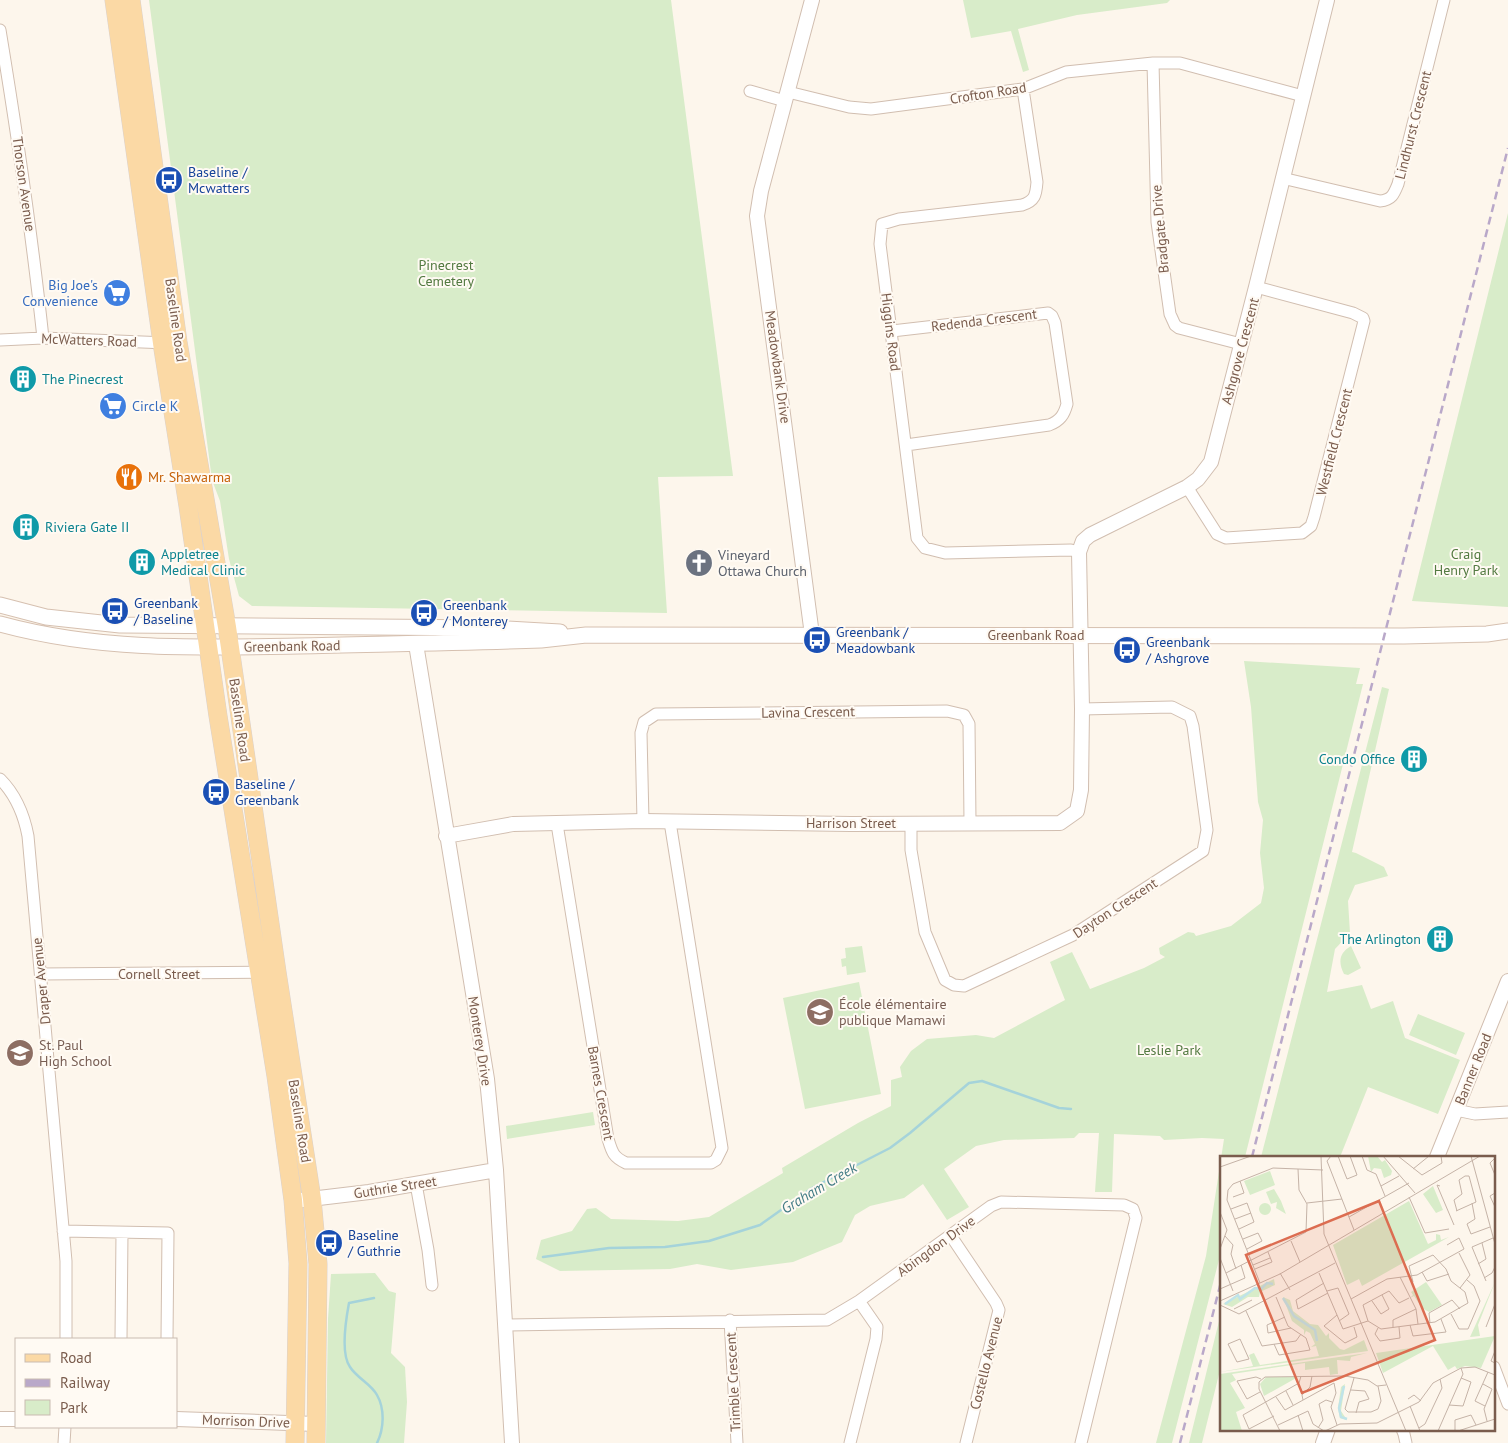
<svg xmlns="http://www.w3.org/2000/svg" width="1508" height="1443" viewBox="0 0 1508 1443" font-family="'PT Sans',sans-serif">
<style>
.green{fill:#d8ecc9}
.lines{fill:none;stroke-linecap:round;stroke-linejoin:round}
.stream{stroke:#a5d3da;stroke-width:2.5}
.minor-casing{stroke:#d1beb0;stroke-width:13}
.tertiary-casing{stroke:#d1beb0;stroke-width:16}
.secondary-casing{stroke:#d6c0b0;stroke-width:17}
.primary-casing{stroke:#dad1cd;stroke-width:19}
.minor{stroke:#fff;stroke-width:11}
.tertiary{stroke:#fff;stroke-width:14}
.secondary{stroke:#fff;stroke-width:15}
.primary{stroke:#fbd9a5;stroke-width:18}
.rail{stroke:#b9a8c9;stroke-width:2.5;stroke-dasharray:8 5;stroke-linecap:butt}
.labels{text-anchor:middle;stroke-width:4;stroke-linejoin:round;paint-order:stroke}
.street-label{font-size:14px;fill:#7a5c4d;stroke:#fffaf3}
.transit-label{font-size:14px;fill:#164399;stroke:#fffaf3;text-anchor:start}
.park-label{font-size:14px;fill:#537a41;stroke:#fffaf3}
.shop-label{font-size:14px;fill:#366cbe;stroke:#fffaf3;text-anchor:end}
.culture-label{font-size:14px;fill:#0d838f;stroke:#fffaf3;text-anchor:start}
.food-label{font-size:14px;fill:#c56008;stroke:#fffaf3;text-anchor:start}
.worship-label{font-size:14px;fill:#5b616d;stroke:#fffaf3;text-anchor:start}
.education-label{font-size:14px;fill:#785e54;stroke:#fffaf3;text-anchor:start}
.water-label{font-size:15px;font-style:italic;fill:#437c86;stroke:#fffaf3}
.inset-river{fill:none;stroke:#bfe3e8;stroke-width:2.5}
.inset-road{fill:none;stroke:#c5b3a7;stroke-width:1}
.view{fill:#dc6d51;fill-opacity:0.15;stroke:#dc6d51;stroke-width:2.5}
.inset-edge{fill:none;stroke:#7a5c4d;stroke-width:2.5}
</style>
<rect width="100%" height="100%" fill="#fdf6ec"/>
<path class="green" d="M149 0H671L733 476 658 477 667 613 252 606 239 596 229 559 220 501 212 480Z
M963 0H1170L1167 3 1077 15 1018 29 1029 70 1023 72 1011 31 971 38Z
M1508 213V607L1412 601Z
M1244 661 1360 668 1356 684H1363L1245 1157H1222V1248L1172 1443H1156L1206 1256 1224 1139 1202 1138 1164 1140 1160 1136 1114 1134 1112 1192H1095L1099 1133H1079L1074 1138 1004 1140 976 1146 944 1169 969 1207 947 1220 923 1184 904 1198 870 1206 855 1215 842 1242 793 1262 731 1270 697 1264 670 1269 560 1271 536 1259 541 1240 572 1231 587 1209 596 1208 611 1219 678 1221 709 1217 783 1173 782 1168 858 1123 891 1106V1080L902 1077 900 1067 911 1051 927 1039 976 1035 994 1038 1065 1000 1050 962 1072 952 1090 989 1144 968 1165 957 1160 954 1159 948 1188 932 1194 933 1196 936 1231 926 1261 903 1264 888 1260 853 1263 820 1258 802 1251 707Z
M1382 687 1389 689 1352 852 1356 853 1384 867 1388 876 1355 885 1348 901 1350 933 1335 949 1327 992 1362 985 1371 1009 1393 1001 1405 1038 1460 1060 1438 1114 1368 1087 1340 1157H1261Z
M862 946 866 972 847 975 846 966 842 967 841 959 846 958 845 948Z
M1351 946 1361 968 1348 975 1344 974C1338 962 1339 953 1351 946Z
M859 982 881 1094 805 1109 783 998Z
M1418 1014 1465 1033 1456 1055 1409 1035Z
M593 1112 595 1125 507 1139 506 1126Z
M375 1273 389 1291 396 1293 391 1353 405 1367 407 1402 404 1443H326L328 1319 331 1274Z
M1222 1309V1362L1202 1443H1189Z"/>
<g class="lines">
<path class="stream" d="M543 1257 609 1248 665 1247 709 1241 760 1225 812 1188 890 1148 910 1133 969 1083 982 1081 1059 1108 1071 1109
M374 1298 349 1303C346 1319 340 1353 350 1367 357 1378 371 1384 377 1395 385 1409 384 1429 377 1443"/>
<g class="minor-casing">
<path id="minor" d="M0 30C17 133 32 235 43 338
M1153 63 1157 222 1170 314 1175 325 1179 328 1241 344
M1023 89 1037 182C1036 195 1035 201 1022 205L899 219 882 224 880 244 917 538 925 548 945 553 1071 550 1079 552
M750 91 785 101
M788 92 849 107 871 109 1023 89 1066 72 1153 63H1180L1303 96
M1282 178 1380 201C1392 200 1394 194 1398 184L1444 0
M892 331 1048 313 1052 316 1055 323 1067 404C1064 415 1060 421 1049 425L906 445
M0 340 43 338 167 343
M1187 487 1217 534 1226 538 1302 533 1311 526 1314 517 1364 321 1363 318 1353 313 1256 287
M0 779C16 795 24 815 28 836L66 1261V1339
M643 821 641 733 644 722 656 714 947 711 964 715 969 724 970 822
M911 823V850L925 932 945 980 954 985 964 986 1073 935 1203 851 1207 830 1193 726 1190 716 1172 707 1082 709
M557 824 608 1139C612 1152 613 1157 626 1163H711L716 1160 722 1148 670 822
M41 974 277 972
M1456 1110 1475 1114 1508 1112
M416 1184 428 1250 432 1285
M63 1231 168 1233 167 1339
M951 1236 996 1303 999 1310 966 1443
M730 1320 737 1443
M505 1325 827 1320 859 1301 991 1206 1001 1202 1124 1205 1133 1209 1136 1218 1081 1443
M121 1339 122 1233
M1494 1367 1508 1404
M1402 1429 1404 1434 1406 1443
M64 1443 65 1427
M850 1443 876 1339 877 1327 859 1301"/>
</g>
<g class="tertiary-casing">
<path id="tertiary" d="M812 635 757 216 761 191 812 0
M416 644 487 1079 496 1170 512 1443
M446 836 513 824 643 821 851 824 1060 823 1077 811 1081 790 1082 709 1079 552 1083 541 1090 535 1187 487 1198 479 1211 462 1256 287 1327 0
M1437 1157 1508 981
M302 1200 369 1192 496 1170
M0 1419H16
M176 1419 316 1424
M1323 1443 1328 1429"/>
</g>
<g class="secondary-casing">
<path id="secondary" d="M0 605 46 617 120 625 493 628 560 632
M0 624C99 651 196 648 298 646 379 644 460 643 541 640L586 635 1404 636 1487 634 1508 631"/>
</g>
<g class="primary-casing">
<path id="primary" d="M114 0 162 343 188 506 218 716 276 1076 293 1200 298 1263 295 1443
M131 0 178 342 227 627 277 972 312 1199 318 1264 316 1443"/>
</g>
<use href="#minor" class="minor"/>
<use href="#tertiary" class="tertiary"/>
<use href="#secondary" class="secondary"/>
<use href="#primary" class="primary"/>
<path class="rail" d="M1252 1157 1508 148
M1180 1443 1222 1278"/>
</g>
<defs>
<g id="bus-disc" transform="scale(1.4375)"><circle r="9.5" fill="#1a4fb4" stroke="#fffaf3"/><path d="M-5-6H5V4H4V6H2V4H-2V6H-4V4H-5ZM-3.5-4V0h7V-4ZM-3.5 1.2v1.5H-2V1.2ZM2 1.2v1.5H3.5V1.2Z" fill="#fff"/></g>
<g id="supermarket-disc" transform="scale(1.4375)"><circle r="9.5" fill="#3f7fe0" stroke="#fffaf3"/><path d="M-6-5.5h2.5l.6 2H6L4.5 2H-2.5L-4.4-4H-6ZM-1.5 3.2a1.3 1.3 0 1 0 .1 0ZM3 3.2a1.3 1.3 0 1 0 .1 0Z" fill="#fff"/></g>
<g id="building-disc" transform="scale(1.4375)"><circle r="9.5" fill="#0f9aa8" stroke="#fffaf3"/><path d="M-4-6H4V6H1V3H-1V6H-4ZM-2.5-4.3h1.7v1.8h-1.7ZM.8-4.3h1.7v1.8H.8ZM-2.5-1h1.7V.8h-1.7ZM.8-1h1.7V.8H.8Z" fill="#fff"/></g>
<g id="restaurant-disc" transform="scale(1.4375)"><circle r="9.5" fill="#e8710a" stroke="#fffaf3"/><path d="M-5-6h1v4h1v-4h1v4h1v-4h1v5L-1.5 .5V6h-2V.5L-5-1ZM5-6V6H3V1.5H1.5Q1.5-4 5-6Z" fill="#fff"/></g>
<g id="church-disc" transform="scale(1.4375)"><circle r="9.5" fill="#6b7280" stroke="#fffaf3"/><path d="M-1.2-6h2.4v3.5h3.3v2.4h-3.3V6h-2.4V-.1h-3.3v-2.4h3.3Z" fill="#fff"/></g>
<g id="school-disc" transform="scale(1.4375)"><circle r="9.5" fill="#8d6e63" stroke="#fffaf3"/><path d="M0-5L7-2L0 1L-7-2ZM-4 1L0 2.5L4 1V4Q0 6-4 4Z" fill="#fff"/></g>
</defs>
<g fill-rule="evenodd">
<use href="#bus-disc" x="169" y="180"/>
<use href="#supermarket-disc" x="117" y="293"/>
<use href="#building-disc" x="23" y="379"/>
<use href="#supermarket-disc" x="113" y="406"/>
<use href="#restaurant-disc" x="129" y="477"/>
<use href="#building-disc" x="26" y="527"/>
<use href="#building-disc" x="142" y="562"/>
<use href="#church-disc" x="699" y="563"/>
<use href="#bus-disc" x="115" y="611"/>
<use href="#bus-disc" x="424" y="613"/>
<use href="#bus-disc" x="817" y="640"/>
<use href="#bus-disc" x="1127" y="650"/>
<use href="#building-disc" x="1414" y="759"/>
<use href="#bus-disc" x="216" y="792"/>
<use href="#building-disc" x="1440" y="939"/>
<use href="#school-disc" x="820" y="1012"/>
<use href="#school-disc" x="20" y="1053"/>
<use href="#bus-disc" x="329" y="1243"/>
</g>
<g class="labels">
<g class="street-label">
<text transform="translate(988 93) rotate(-9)" y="5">Crofton Road</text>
<text transform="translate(1413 125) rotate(-76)" y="5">Lindhurst Crescent</text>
<text transform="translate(24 184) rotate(82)" y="5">Thorson Avenue</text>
<text transform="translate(1160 229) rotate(-95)" y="5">Bradgate Drive</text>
<text transform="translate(176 320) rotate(82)" y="5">Baseline Road</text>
<text transform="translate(984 320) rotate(-7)" y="5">Redenda Crescent</text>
<text transform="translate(891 332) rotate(83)" y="5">Higgins Road</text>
<text transform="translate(89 340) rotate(2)" y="5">McWatters Road</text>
<text transform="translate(1240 351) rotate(-75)" y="5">Ashgrove Crescent</text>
<text transform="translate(778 367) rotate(82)" y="5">Meadowbank Drive</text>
<text transform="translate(1334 442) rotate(-76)" y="5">Westfield Crescent</text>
<text x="1036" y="640">Greenbank Road</text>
<text transform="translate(292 646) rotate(-1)" y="5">Greenbank Road</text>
<text transform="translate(808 712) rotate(-1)" y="5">Lavina Crescent</text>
<text transform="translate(240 720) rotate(82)" y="5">Baseline Road</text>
<text x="851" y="828">Harrison Street</text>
<text transform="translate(1115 908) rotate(-33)" y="5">Dayton Crescent</text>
<text x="159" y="979">Cornell Street</text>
<text transform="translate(41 981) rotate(-96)" y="5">Draper Avenue</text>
<text transform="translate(480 1041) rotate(81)" y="5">Monterey Drive</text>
<text transform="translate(1473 1069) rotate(-68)" y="5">Banner Road</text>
<text transform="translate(601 1093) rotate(80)" y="5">Barnes Crescent</text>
<text transform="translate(300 1121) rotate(81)" y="5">Baseline Road</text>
<text transform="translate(395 1187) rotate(-9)" y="5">Guthrie Street</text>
<text transform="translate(936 1246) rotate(-36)" y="5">Abingdon Drive</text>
<text transform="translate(986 1363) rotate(-76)" y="5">Costello Avenue</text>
<text transform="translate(733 1382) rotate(-93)" y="5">Trimble Crescent</text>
<text transform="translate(246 1421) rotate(2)" y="5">Morrison Drive</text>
</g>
<g class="transit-label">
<text x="188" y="177">Baseline /<tspan x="188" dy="16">Mcwatters</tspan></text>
<text x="134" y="608">Greenbank<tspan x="134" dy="16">/ Baseline</tspan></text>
<text x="443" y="610">Greenbank<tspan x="443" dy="16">/ Monterey</tspan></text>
<text x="836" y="637">Greenbank /<tspan x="836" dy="16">Meadowbank</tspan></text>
<text x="1146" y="647">Greenbank<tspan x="1146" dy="16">/ Ashgrove</tspan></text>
<text x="235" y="789">Baseline /<tspan x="235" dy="16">Greenbank</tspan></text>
<text x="348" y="1240">Baseline<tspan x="348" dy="16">/ Guthrie</tspan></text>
</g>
<g class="park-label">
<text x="446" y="270">Pinecrest<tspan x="446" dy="16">Cemetery</tspan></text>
<text x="1466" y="559">Craig<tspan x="1466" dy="16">Henry Park</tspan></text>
<text x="1169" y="1055">Leslie Park</text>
</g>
<g class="shop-label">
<text x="98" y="290">Big Joe's<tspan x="98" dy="16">Convenience</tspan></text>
<text x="132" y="411" text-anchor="start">Circle K</text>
</g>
<g class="culture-label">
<text x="42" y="384">The Pinecrest</text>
<text x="45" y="532">Riviera Gate II</text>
<text x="161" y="559">Appletree<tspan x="161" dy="16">Medical Clinic</tspan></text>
<text x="1395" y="764" text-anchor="end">Condo Office</text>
<text x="1421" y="944" text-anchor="end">The Arlington</text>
</g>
<g class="food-label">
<text x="148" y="482">Mr. Shawarma</text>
</g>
<g class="worship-label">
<text x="718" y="560">Vineyard<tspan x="718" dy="16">Ottawa Church</tspan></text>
</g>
<g class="education-label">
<text x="839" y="1009">École élémentaire<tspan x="839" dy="16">publique Mamawi</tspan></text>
<text x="39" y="1050">St. Paul<tspan x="39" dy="16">High School</tspan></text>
</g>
<g class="water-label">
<text transform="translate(819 1188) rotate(-31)" y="5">Graham Creek</text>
</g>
</g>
<g transform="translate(1220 1156)">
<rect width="275" height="275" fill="#fdf6ec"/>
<path d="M148 0H157L162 6 165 4 172 15 171 19 164 22 161 13 154 12 151 16ZM50 15 55 29 30 39 24 25ZM213 30 223 54 216 57 203 38ZM54 33 61 45 66 58 56 52 57 46 51 48 46 36ZM189 45 208 88 216 84V78L220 79 221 84 229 81 142 130 139 123 127 129 113 89ZM39 53a6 6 0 1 1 12 0a6 6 0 1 1-12 0ZM54 123 55 129 40 136 39 141H28L12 151 3 148ZM206 126 222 149 209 156 202 152 194 140 190 142 193 139 191 136ZM275 126 258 169 260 180 250 181ZM63 141 70 144 73 155 90 168 98 169 106 180 109 177V182L120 193 124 194 144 184 148 195 0 216 33 210 29 199 34 197 40 209 99 200 96 190 91 191 95 188 90 177 86 175 84 179V174L72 165ZM275 180 261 212 245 210 237 213 235 210 228 214 213 190 163 217 156 197ZM147 197 131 201 130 205 117 204 118 218H116L110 219 109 211 85 214V207L12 218 16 224 10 227 25 252 16 256 22 275H0V218ZM46 221H78L44 240 40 228ZM125 228 121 255 127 264 120 262 118 252 121 231Z" fill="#d8ecc9"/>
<path class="inset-river" d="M63 142 74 160 95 174 97 185M5 148 18 139 20 143 35 132 41 133 47 127 53 128M124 230 119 252 121 261 127 263"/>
<path class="inset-road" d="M101 0 104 78 186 275M111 0 107 5 134 74M118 0 127 23 137 19 130 0M142 0 147 14 156 18 165 40M163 0 195 37M178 0 202 19 222 7 221 0M251 0 275 88M275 2 270 7 275 19M0 11 31 0M193 13 209 0M161 30 179 20M220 30 217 29 234 69M275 37 270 40 275 51M13 41 24 37 20 25M189 41 205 77 229 73M87 47 122 43M11 53 27 47 34 66 19 73M236 55 256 46M237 55 234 44 242 38 239 24 245 20H249L256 46M0 56 7 74 0 93M129 61 189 27M15 63 31 57M247 68 251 78 270 71M247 68 255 63 252 47M5 80 13 89 11 98 16 113M23 83 38 77 42 85 27 93M71 85 80 106M239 97 250 119 240 132M0 102 13 135M258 108 266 103 262 87M33 109 50 102M35 113 52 106 48 96M202 116 207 125 229 118M6 117 86 76 87 48 79 34 78 13M60 117 70 134M99 117 123 173 148 165M180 121 196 153 198 168M264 122 272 117 275 111M266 125 252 91 273 82M40 127 7 44 8 34 13 28 53 12 103 14M104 127 76 144 78 153 108 137M0 133 25 122 21 109M107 135 118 132 129 158 119 165M131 143 167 123 197 119 244 93 239 82 227 89M0 145 60 118 260 0M152 145 161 158 169 153 162 139M0 149 19 158 115 107M14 153 32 144M26 155 42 190 76 185 81 178M231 158 239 173H248L260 145 254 130 247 124M117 159 104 170 125 187 137 181 134 171M65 161 47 169 48 177 71 172M148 165 161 173 215 166 248 147 245 136 231 125 226 113 213 99 189 110 193 126M148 165 143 149 169 135 179 147 189 142M210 167 209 157 232 144 240 153M190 169 193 180 226 176 221 163M266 171 275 148M158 172 155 178 160 185 180 182 179 171M173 172V164L196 153M20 183 29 203 17 206 8 188ZM54 188 59 199 90 194 86 182 68 170 56 141M275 195 271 205 275 207M134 222 125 253 128 256H151L158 253 161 245 158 230M114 227 116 237 111 251 117 269M263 228 272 233 264 253 267 265M131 234 145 235 149 243 139 246 136 257M66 235 73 249M40 236 27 243 17 225 36 221 41 223M56 241 65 254 114 227M188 243 194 239 201 245M83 244 82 239 90 231 92 220M229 249 243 250 251 226 241 222M190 250 200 275M265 250 255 245 268 216M78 259 83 275M54 260 29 273 23 259 79 227 81 220M58 269 88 255 93 268 104 275M98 272 103 264 99 248 106 244 112 246M199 272 205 268 222 232 220 223M60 275 39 233V226L45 221 125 220 148 224 157 230 166 229M105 275 120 268 157 267 199 246 213 227 241 212 255 211 275 219M218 275 243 218 241 212M235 275V264L251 259 256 269M238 275 275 263"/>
<path class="view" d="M159 45 215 184 82 237 26 99Z"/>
<rect width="275" height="275" class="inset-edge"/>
</g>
<rect x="15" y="1338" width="162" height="90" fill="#fffaf3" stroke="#cabbb1"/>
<rect x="25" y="1354" width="25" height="8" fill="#fbd9a5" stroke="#cabbb1"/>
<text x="60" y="1363" font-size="15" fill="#7a5c4d">Road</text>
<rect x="25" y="1379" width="25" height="8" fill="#b9a8c9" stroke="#cabbb1"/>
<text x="60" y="1388" font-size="15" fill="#7a5c4d">Railway</text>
<rect x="25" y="1400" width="25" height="15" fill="#d8ecc9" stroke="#cabbb1"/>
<text x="60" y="1413" font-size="15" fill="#7a5c4d">Park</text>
</svg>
